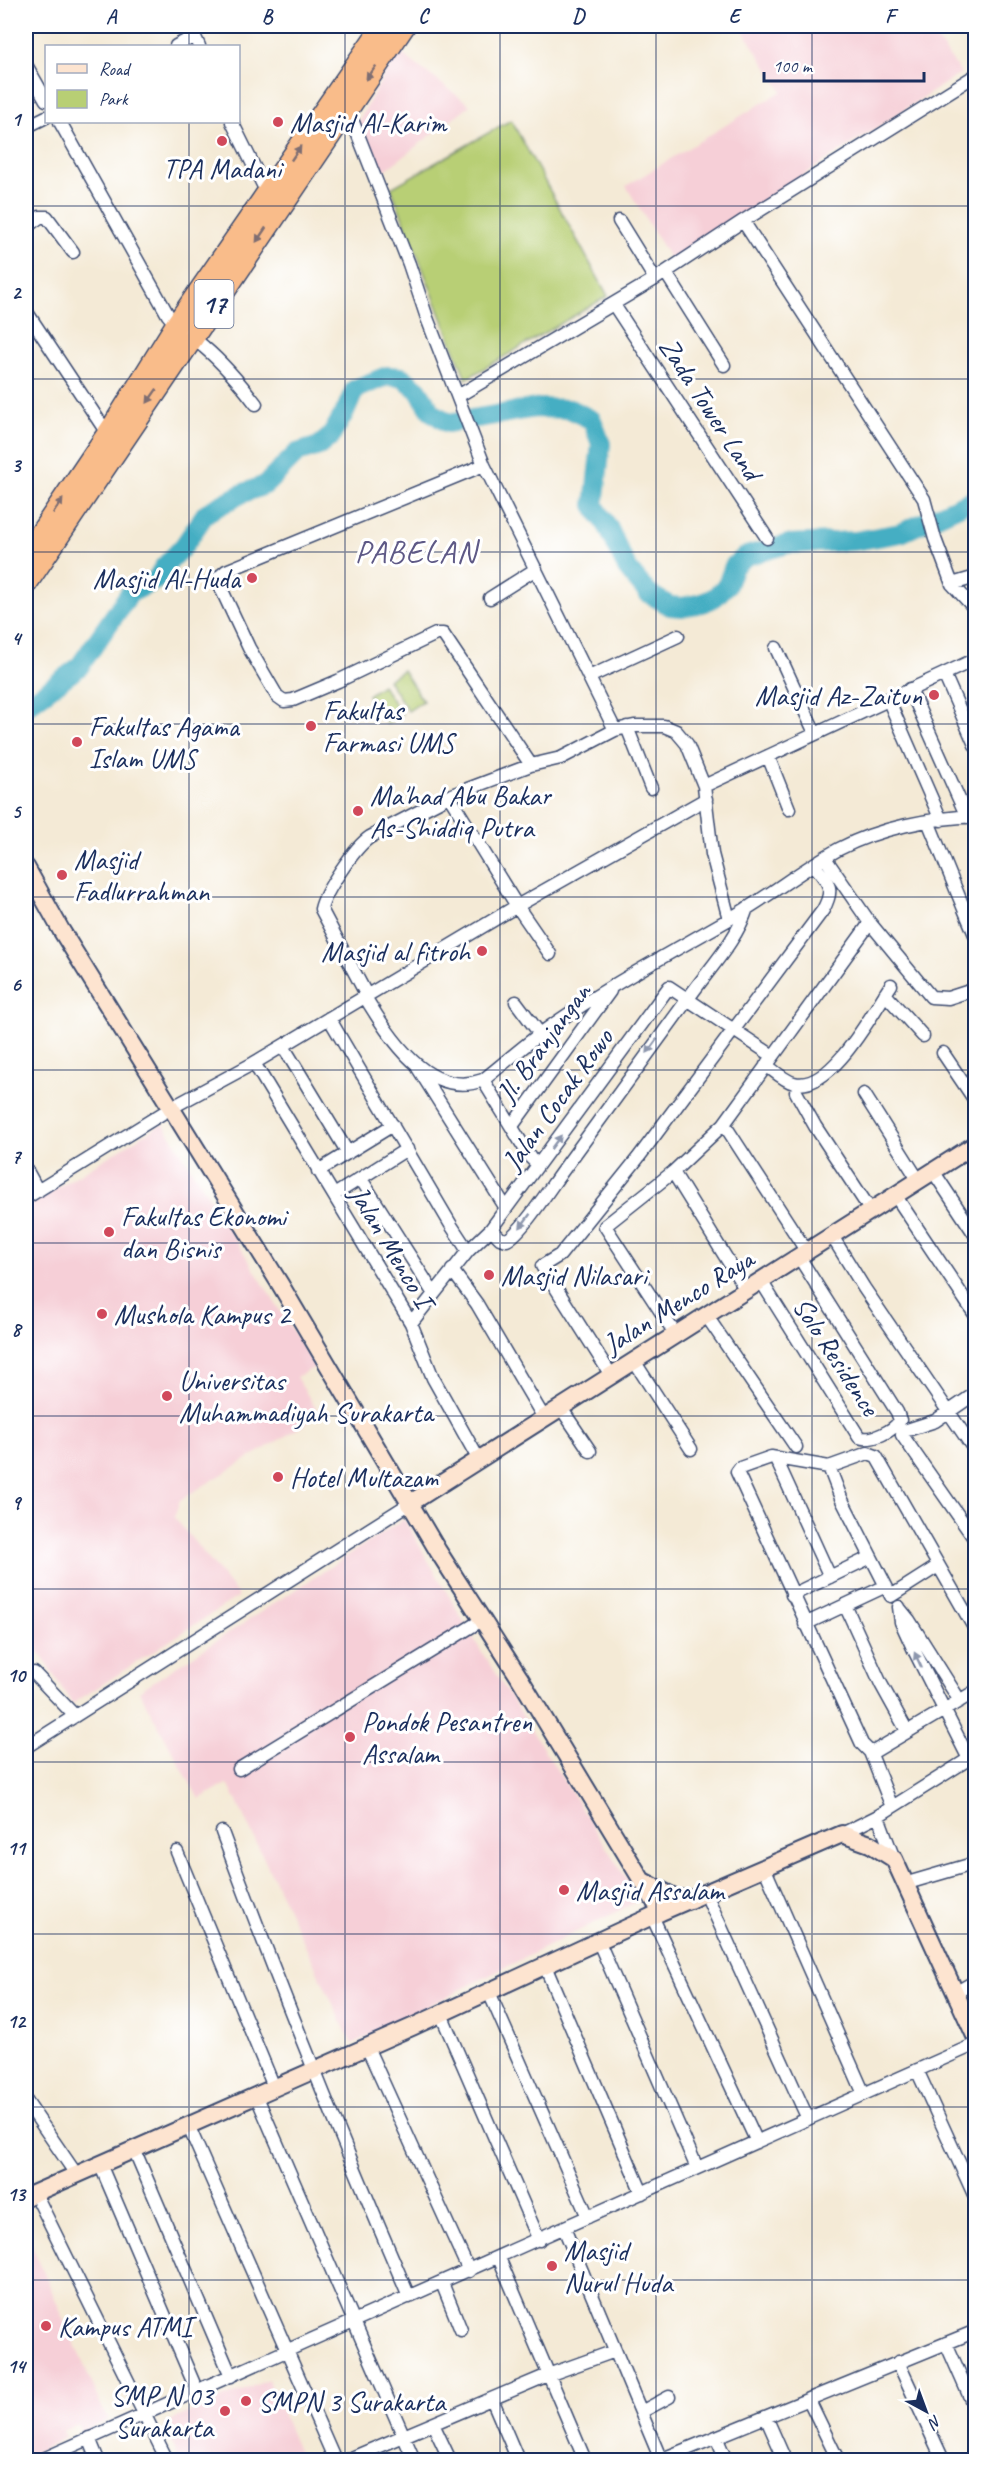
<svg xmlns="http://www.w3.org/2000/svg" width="1001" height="2486" viewBox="0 0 1001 2486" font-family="Caveat,sans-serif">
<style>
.built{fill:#f6cfd7}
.green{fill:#b8cf74;stroke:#6a7f69;stroke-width:1.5}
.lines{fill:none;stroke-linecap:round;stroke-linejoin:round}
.river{stroke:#44aec3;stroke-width:20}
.street-casing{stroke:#3c4b70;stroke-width:15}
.secondary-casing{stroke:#3c4b70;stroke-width:20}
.highway-casing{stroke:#3c4b70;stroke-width:24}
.street{stroke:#fff;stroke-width:12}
.secondary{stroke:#fde4d0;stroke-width:16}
.highway{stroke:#f9bc8a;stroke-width:21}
.oneway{fill:#7f6e72}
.oneway2{fill:#8d97ae}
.grid{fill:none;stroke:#1b2f5e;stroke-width:1.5;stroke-opacity:0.55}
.poi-dot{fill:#d1495b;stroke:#fff;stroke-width:2}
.labels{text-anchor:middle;stroke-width:6;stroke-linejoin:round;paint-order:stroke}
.shield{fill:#fff;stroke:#5f6d8e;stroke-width:1.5}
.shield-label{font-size:27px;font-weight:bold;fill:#1b2f5e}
.poi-label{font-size:28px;fill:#1b2f5e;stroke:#fff;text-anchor:start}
.street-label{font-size:28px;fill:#1b2f5e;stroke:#fff}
.quarter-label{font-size:32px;letter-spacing:1.5px;fill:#5e5986;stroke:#fff}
.neatline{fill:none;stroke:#1b2f5e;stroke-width:2}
.grid-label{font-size:20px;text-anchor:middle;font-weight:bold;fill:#1b2f5e}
</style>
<rect width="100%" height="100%" fill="#fff"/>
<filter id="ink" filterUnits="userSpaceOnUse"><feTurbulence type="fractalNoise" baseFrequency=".0167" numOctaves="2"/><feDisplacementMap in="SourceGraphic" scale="12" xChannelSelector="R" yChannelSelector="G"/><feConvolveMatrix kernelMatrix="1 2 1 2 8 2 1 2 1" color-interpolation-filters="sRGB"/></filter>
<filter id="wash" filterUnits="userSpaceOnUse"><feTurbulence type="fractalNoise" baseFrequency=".008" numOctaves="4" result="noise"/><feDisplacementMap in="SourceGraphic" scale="24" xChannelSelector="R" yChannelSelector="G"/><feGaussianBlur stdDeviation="1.35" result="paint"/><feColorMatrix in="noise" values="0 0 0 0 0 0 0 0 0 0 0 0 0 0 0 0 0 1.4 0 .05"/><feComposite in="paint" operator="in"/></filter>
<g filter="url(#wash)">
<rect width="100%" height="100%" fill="#f4ead6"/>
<path class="built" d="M740 26H927L961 73 671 261 626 186 782 91Z
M398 51 470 105 379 175 356 125Z
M163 1123 315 1367 296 1377 320 1415 180 1500 174 1517 239 1596 72 1704 36 1647 26 1658V1207Z
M404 1519 481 1651 640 1900 352 2044 229 1785 226 1784 199 1799 139 1691Z
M26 2232 108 2420 82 2432 77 2424 63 2430 65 2437 26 2459Z
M268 2380 302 2460H179L164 2423Z"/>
<path class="green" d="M511 120 608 296 466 379 391 188Z
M403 670 423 701 408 711 388 680Z
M382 685 402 714 387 724 368 695Z"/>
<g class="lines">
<path class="river" d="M26 706 79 667 130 593 156 580 163 568 183 547 206 513 241 494 265 485 297 453 319 446 331 436 346 410 355 389 387 376 402 377 418 390 432 412 448 423 536 408 570 409 592 420 601 444 594 505 608 527 627 568 648 593 670 606 682 607 702 603 715 597 727 585 734 566 746 556 788 544 855 541 901 533 976 498"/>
</g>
</g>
<g filter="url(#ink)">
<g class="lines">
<g class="street-casing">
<path id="street" d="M190 26 199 46
M176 46 195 36
M26 65 46 100
M347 107 409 264 427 318 484 465 615 730
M60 122 168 315C178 328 192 336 204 347 224 364 240 383 256 404
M232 122 268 195
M26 127 46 117
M619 221 655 279
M743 221 924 499 935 539 952 584 976 610
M26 227 40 217H47L73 252
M666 273 724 365
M614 305 767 538
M26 311 107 433
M458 396 655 279 743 221 976 75
M484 465 226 571 219 577V584L249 648 277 696 284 701 293 700 338 681 436 634H443L531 765
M952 584 976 577
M490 598 536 569
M776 648 815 733
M944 674 976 747
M589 677 678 636
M910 689 967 817
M888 699 941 820
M627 727 651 788
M768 756 789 809
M704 786 976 659
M449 796 517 906 550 954
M928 821 964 909 976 905
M825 858 870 923 931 997 948 998 976 989
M747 908C737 940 709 969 690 996 647 1055 604 1114 561 1173 550 1188 522 1232 507 1240L500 1238 491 1229 669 987 773 1056
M964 909 976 937
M885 994 923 1036
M367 996 321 909C325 891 355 847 370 837L449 796 531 765 561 758 615 730 634 726H664L676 731 687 744 704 786 712 854 729 919
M365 997C389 1036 428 1100 483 1080 502 1065 520 1049 540 1034 600 990 667 955 731 918 768 897 801 870 839 849 879 828 930 818 976 816
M516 1002 540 1034
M329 1018 451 1225 468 1251 411 1323
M283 1046 348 1153
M943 1053 976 1102
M254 1063 411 1323 433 1378 479 1460
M766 1065C774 1071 785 1081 794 1083 831 1093 874 1010 891 985
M418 1068 506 1208
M483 1080 530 1157 538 1165
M796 1092 815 1126 871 1211
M864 1094 919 1181
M724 1124 807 1252
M512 1126 610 991
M26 1169 38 1191
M318 1171 393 1125
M933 1171 976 1236
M673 1172 746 1290
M361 1179 434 1294
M334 1195 407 1149
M895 1195 976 1316
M26 1198 171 1108 254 1063 517 906 706 799
M832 1236 864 1288 976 1452
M468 1251 491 1229
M452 1270 477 1304 544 1418
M761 1281 859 1437C871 1442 894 1431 900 1420L897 1412 799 1257
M706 1315 796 1447
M676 1335 605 1226 673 1172 724 1124 870 923
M634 1361 691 1449
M611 1375 542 1266 560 1255 638 1158 823 910C835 888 829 883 814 865
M976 1393 935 1421 904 1431 902 1435 976 1541
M561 1408 590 1451
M776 1459 830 1577
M829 1467 771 1457 740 1468 737 1472 862 1744 870 1752 875 1751 976 1691
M938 1566 891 1596 841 1498 829 1467 868 1453 876 1456 976 1631
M792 1595 871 1557
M845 1605 881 1684 907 1731
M899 1607 901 1622 913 1648 969 1759
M900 1609 909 1620 960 1701
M805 1624 886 1586
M34 1673 75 1716
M26 1747 409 1504
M870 1752 892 1807
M239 1769 482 1620
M878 1816 894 1859
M222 1832C280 1989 343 2144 409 2297
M842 1834 878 1816 975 1755
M177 1852 274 2087
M764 1867 864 2094
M904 1884 976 1863
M706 1894 808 2119
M652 1916 757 2142
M598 1940 697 2168
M545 1966 642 2193
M489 1992 588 2217
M955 1993 976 1981
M441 2014 539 2240
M367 2047 469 2271
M917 2070 976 2199
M256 2095 414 2460
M26 2101 76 2174
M188 2125 335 2460
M134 2149 231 2376
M100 2164 197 2391
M35 2193 167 2460
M564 2228 661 2460
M499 2258 585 2460
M442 2283 461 2330
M946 2343 976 2411
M898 2362 943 2460
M492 2399 518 2460
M809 2400 838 2460
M641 2412 669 2397
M766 2417 785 2460
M433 2424 450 2460
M716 2437 726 2460
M89 2438 98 2460
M41 2460 976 2044
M347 2460 548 2375 615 2351
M660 2460 976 2331"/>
</g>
<g class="secondary-casing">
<path id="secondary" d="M26 867 61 930 280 1284 438 1551 519 1677 661 1912 412 2027 26 2197
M409 1504 976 1144
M643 1881 674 1897 691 1900
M661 1912 842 1834 870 1844 894 1859 976 2038"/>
</g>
<g class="highway-casing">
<path id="highway" d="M26 555 115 423 176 325 383 26
M26 584 404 26"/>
</g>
<use href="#street" class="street"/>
<use href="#secondary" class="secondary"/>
<use href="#highway" class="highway"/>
</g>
<defs><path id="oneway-solid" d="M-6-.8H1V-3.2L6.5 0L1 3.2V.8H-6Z" transform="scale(1.5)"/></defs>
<g class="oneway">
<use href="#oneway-solid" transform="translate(371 73) rotate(125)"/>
<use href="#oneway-solid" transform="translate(296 153) rotate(-56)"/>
<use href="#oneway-solid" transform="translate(261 235) rotate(124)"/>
<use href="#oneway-solid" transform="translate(152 396) rotate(125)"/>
<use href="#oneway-solid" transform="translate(58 506) rotate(-56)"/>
</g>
<g class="oneway2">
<use href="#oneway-solid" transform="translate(652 1046) rotate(126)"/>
<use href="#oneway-solid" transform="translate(556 1142) rotate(-53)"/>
<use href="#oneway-solid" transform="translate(525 1221) rotate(127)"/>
<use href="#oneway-solid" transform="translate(918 1660) rotate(-115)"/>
</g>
</g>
<path class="grid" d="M189 26V46M345 26V2460M500 26V2460M656 26V2460M812 26V2460M189 122V2460M26 206H976M26 379H976M26 552H976M26 724H976M26 897H976M26 1070H976M26 1243H976M26 1416H976M26 1589H976M26 1762H976M26 1934H976M26 2107H976M26 2280H976"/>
<g class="poi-dot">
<circle cx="278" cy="122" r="6"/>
<circle cx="222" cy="141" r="6"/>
<circle cx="252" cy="578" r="6"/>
<circle cx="934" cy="695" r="6"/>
<circle cx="311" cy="726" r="6"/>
<circle cx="77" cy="742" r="6"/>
<circle cx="358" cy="811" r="6"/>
<circle cx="62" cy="875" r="6"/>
<circle cx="482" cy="951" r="6"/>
<circle cx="109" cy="1232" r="6"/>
<circle cx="489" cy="1275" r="6"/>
<circle cx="102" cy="1314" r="6"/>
<circle cx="167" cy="1396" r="6"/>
<circle cx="278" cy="1477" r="6"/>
<circle cx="350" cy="1737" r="6"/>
<circle cx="564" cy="1890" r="6"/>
<circle cx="552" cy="2266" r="6"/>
<circle cx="46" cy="2326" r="6"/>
<circle cx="246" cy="2401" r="6"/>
<circle cx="225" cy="2411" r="6"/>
</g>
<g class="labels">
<rect class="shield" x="194.5" y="280" width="39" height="48" rx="4.5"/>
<g class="shield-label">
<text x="214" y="313">17</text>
</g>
<g class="poi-label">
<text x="290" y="132">Masjid Al-Karim</text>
<text x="222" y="178" text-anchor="middle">TPA Madani</text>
<text x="240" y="588" text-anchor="end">Masjid Al-Huda</text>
<text x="922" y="705" text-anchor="end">Masjid Az-Zaitun</text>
<text x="323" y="720">Fakultas<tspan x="323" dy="32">Farmasi UMS</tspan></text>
<text x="89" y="736">Fakultas Agama<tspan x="89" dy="32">Islam UMS</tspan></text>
<text x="370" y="805">Ma'had Abu Bakar<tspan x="370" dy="32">As-Shiddiq Putra</tspan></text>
<text x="74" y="869">Masjid<tspan x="74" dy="32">Fadlurrahman</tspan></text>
<text x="470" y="961" text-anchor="end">Masjid al fitroh</text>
<text x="121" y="1226">Fakultas Ekonomi<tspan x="121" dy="32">dan Bisnis</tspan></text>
<text x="501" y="1285">Masjid Nilasari</text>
<text x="114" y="1324">Mushola Kampus 2</text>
<text x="179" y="1390">Universitas<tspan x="179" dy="32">Muhammadiyah Surakarta</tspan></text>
<text x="290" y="1487">Hotel Multazam</text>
<text x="362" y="1731">Pondok Pesantren<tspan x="362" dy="32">Assalam</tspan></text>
<text x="576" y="1900">Masjid Assalam</text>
<text x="564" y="2260">Masjid<tspan x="564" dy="32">Nurul Huda</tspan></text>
<text x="58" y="2336">Kampus ATMI</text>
<text x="213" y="2405" text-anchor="end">SMP N 03<tspan x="213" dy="32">Surakarta</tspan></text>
<text x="258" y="2411">SMPN 3 Surakarta</text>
</g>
<g class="street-label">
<text transform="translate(711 408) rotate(57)" y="10">Zada Tower Land</text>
<text transform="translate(543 1042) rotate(-54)" y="10">Jl. Branjangan</text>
<text transform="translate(557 1099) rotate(-54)" y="10">Jalan Cocak Rowo</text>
<text transform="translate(392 1246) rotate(59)" y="10">Jalan Menco I</text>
<text transform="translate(678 1301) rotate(-32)" y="10">Jalan Menco Raya</text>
<text transform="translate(837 1356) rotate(57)" y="10">Solo Residence</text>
</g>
<g class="quarter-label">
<text x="416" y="562">PABELAN</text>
</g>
</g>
<rect width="1001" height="2486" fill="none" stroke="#fff" stroke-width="66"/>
<rect x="45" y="45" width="195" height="78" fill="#ffffff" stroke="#a4acbf" stroke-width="1.5"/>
<rect x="57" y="64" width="30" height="9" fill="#fde4d0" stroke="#a4acbf" stroke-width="1.5"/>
<text x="99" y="75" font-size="18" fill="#1b2f5e">Road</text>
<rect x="57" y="90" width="30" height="18" fill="#b8cf74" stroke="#a4acbf" stroke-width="1.5"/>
<text x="99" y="105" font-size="18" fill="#1b2f5e">Park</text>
<g transform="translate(926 2411) rotate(139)" stroke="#ffffff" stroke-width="4.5" paint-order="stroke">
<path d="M0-4.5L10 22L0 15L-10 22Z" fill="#1b2f5e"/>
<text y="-9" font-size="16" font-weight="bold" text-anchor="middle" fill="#1b2f5e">N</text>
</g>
<path d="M764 72v9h160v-9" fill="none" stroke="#1b2f5e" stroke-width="3"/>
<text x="773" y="72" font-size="18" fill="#1b2f5e" stroke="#ffffff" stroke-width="4.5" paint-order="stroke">100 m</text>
<rect x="33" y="33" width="935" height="2420" class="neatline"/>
<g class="grid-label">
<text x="111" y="23">A</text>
<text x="267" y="23">B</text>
<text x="423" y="23">C</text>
<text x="578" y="23">D</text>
<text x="734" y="23">E</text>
<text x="890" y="23">F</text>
<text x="16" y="126">1</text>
<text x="16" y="299">2</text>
<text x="16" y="472">3</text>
<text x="16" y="645">4</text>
<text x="16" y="818">5</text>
<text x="16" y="991">6</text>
<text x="16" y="1163">7</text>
<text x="16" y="1336">8</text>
<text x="16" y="1509">9</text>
<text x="16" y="1682">10</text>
<text x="16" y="1855">11</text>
<text x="16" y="2028">12</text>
<text x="16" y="2201">13</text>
<text x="16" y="2373">14</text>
</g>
</svg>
